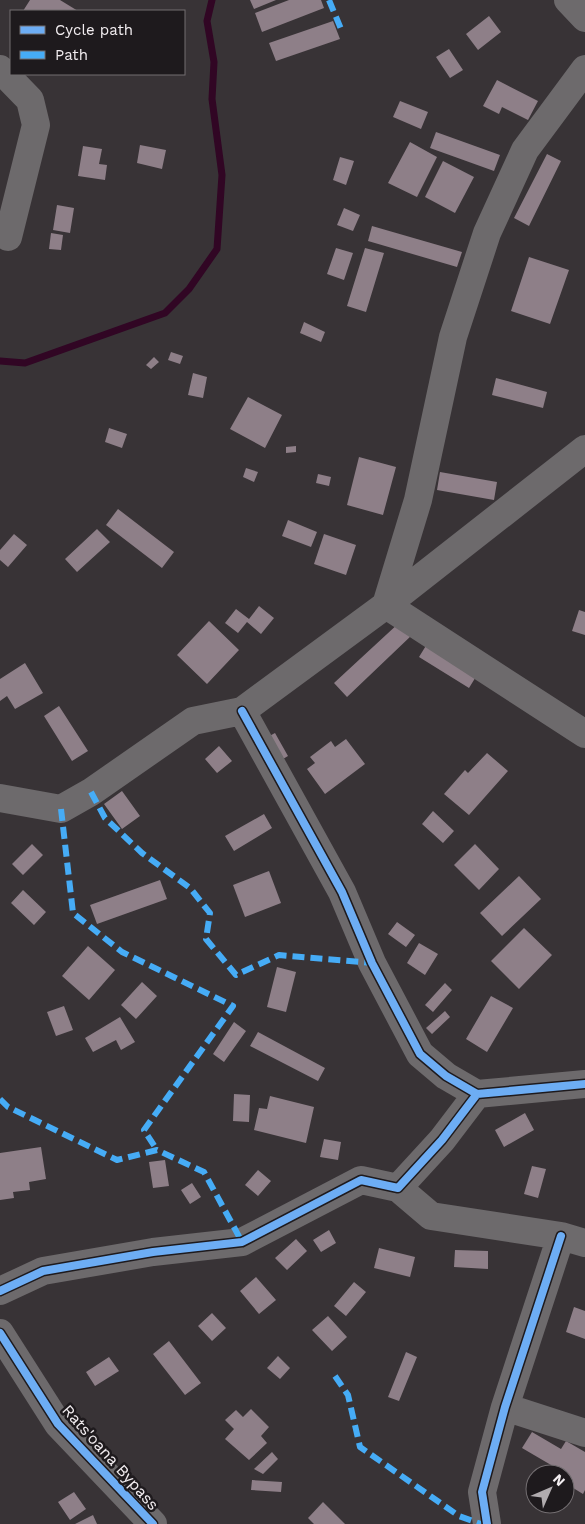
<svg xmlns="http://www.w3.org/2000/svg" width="585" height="1524" viewBox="0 0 585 1524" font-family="'Work Sans',sans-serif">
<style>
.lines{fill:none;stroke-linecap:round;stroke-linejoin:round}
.stream{stroke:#310624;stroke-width:7}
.building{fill:#8e7f88}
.minor{stroke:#6d6a6c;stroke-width:28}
.quiet{stroke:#46acf6;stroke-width:6;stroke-dasharray:12 6;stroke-linecap:butt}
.cycleway-casing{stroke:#1e1a1d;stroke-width:11}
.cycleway{stroke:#6dadf4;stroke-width:8}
.labels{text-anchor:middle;stroke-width:5;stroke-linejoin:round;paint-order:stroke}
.street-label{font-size:16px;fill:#f2edf0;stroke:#1e1a1d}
</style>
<rect width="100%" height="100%" fill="#383336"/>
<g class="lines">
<path class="stream" d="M0 361 25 363 165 313 189 289 217 249 222 175 212 99 214 62 207 21 212 0"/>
</g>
<path class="building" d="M30 0H60L78 11H23Z
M250 0H276L254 9Z
M289 0H321L324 8 262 32 255 13Z
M489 16 501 32 478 50 466 34Z
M333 21 340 39 276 61 269 43Z
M449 49 463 70 450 78 436 57Z
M497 80 538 101 528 120 502 107 499 114 483 106Z
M400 101 428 112 421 129 393 117Z
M436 132 500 155 494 171 430 148Z
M410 142 437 157 417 197 388 183Z
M140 145 166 150 162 169 137 163Z
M83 146 102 149 99 164 107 165 105 180 78 176Z
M547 154 561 161 529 226 514 218Z
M340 157 354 161 346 185 333 180Z
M443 161 474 177 455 213 425 197Z
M57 205 74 208 70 233 53 230Z
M344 208 360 215 353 231 337 225Z
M372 226 462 252 457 267 368 241Z
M51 233 63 235 61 250 49 249Z
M336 248 353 253 344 280 327 274Z
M365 248 384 253 366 312 347 306Z
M529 257 569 270 550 324 511 311Z
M304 322 325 332 321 342 300 333Z
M171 352 183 356 180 364 168 360Z
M154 357 159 362 151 369 146 365Z
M193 373 207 377 203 398 188 395Z
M496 378 547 392 543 408 492 395Z
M248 397 282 415 265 448 230 429Z
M109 428 127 434 122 448 105 442Z
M296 446V452L286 453V447Z
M359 457 396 467 383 515 347 505Z
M246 468 258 472 254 482 243 477Z
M440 472 497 482 494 500 437 490Z
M318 474 331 477 329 486 316 483Z
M118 509 174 552 162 568 106 525Z
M288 520 317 532 311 547 282 536Z
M97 529 110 542 77 572 65 559Z
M14 534 27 545 8 567 0 560V550Z
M324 534 356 545 346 575 314 564Z
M259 606 274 618 261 634 247 622 238 633 225 623 236 609 249 619Z
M579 610 585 612V635L572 631Z
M209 621 239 650 207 684 177 655Z
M400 622 412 635 347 697 334 683Z
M427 644 477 675 469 688 419 657Z
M25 663 43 693 15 709 7 696 0 701V679Z
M59 706 88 751 72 761 44 716Z
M275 733 288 756 273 765 260 741Z
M346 739 365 764 325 794 307 769 315 763 310 757 331 741 335 747Z
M219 746 232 761 217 773 205 759Z
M487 753 508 771 469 815 444 794 465 770 468 773Z
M122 791 140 816 122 829 104 804Z
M433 811 454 831 443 843 422 824Z
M264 814 272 828 234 851 225 836Z
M32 844 43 855 23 875 12 864Z
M475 844 499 869 479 890 454 865Z
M269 871 281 903 245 917 233 885Z
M519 876 541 899 502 936 480 913Z
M160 880 167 899 97 924 90 905Z
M23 890 46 912 34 925 11 903Z
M397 922 415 935 406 947 388 934Z
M524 928 552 955 519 989 491 961Z
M419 943 438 954 425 975 407 963Z
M88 946 115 970 89 1000 62 976Z
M277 967 296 972 286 1012 267 1007Z
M142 982 157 996 136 1019 121 1005Z
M445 983 452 990 433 1012 425 1005Z
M491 996 513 1008 487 1052 466 1039Z
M64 1006 73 1030 56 1036 47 1012Z
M445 1011 450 1017 432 1034 426 1028Z
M120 1017 135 1042 121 1050 116 1040 93 1052 85 1038Z
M234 1022 246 1031 224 1062 213 1054Z
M258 1032 325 1068 318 1081 250 1046Z
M234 1094 250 1095 249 1122 233 1121Z
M270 1096 314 1107 306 1143 254 1130 259 1108 267 1109Z
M525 1113 534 1130 504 1147 495 1130Z
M324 1139 341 1142 338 1160 320 1157Z
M41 1147 46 1179 29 1182 30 1190 13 1192 14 1198 0 1200V1153Z
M165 1160 169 1186 153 1188 149 1162Z
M532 1166 546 1169 538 1198 524 1194Z
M258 1170 271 1181 258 1196 245 1185Z
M192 1183 201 1197 190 1204 181 1190Z
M329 1230 336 1243 321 1252 313 1240Z
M296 1239 307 1251 287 1270 275 1258Z
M379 1248 415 1257 410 1277 374 1268Z
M455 1250 488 1251V1269L454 1267Z
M256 1277 276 1300 259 1314 240 1291Z
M354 1282 366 1292 346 1316 334 1306Z
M574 1307 585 1311V1339L566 1332Z
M212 1313 226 1328 212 1341 198 1326Z
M328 1316 347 1337 332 1351 312 1330Z
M169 1341 201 1383 185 1395 153 1354Z
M406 1352 417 1357 399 1401 388 1397Z
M278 1356 290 1368 280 1379 267 1368Z
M109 1357 119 1371 95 1386 86 1372Z
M251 1409 269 1427 261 1436 267 1443 249 1460 225 1439 234 1429 225 1420 236 1410 243 1417Z
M532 1432 561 1449 566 1441 585 1452V1490L583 1494 565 1483 563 1472 522 1448Z
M272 1452 278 1459 263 1474 254 1469Z
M252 1480 282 1482 281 1492 251 1490Z
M74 1492 86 1509 70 1520 58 1502Z
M323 1502 345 1524H314L308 1518Z
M93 1515 97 1524H75Z"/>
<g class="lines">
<path class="minor" d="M568 0 585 18
M0 69 30 100 36 125 8 237
M386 605 418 500 453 337 487 233 525 150 585 69
M386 605 585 734
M242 711 342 892 372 963 420 1054 446 1076 477 1094
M0 798 61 809 91 792 193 721 242 711 386 605 585 449
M398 1188 431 1216 561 1236 585 1243
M0 1291 43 1271 153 1252 242 1242 361 1180 398 1188 442 1140 477 1094 585 1084
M0 1333 58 1424 153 1524
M505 1407 585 1433
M487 1524 482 1492 505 1407 561 1236"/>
<path class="quiet" d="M329 0 341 29
M91 792 105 818 142 853 190 888 210 913 206 939 236 975 279 955 372 963
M61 809 73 913 122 952 233 1006 144 1130 157 1150
M0 1099 8 1107 117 1160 157 1150 204 1172 242 1242
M335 1376 348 1395 360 1447 459 1516 481 1524"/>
<g class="cycleway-casing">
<path id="cycleway" d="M242 711 342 892 372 963 420 1054 446 1076 477 1094
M0 1291 43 1271 153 1252 242 1242 361 1180 398 1188 442 1140 477 1094 585 1084
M0 1333 58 1424 153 1524
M487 1524 482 1492 505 1407 561 1236"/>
</g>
<use href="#cycleway" class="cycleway"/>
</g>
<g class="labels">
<g class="street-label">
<text transform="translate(111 1457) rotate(48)" y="6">Rats'oana Bypass</text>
</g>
</g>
<rect x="10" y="10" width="175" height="65" fill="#1e1a1d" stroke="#736e71"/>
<rect x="20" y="26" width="25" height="8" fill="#6dadf4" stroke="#736e71"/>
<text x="55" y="35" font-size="15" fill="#f2edf0">Cycle path</text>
<rect x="20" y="51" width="25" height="8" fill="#46acf6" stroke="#736e71"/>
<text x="55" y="60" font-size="15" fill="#f2edf0">Path</text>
<g transform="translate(550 1489) rotate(45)"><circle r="24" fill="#1e1a1d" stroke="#736e71"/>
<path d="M0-4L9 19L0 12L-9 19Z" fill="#b1acaf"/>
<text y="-8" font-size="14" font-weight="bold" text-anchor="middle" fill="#f2edf0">N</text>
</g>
</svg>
